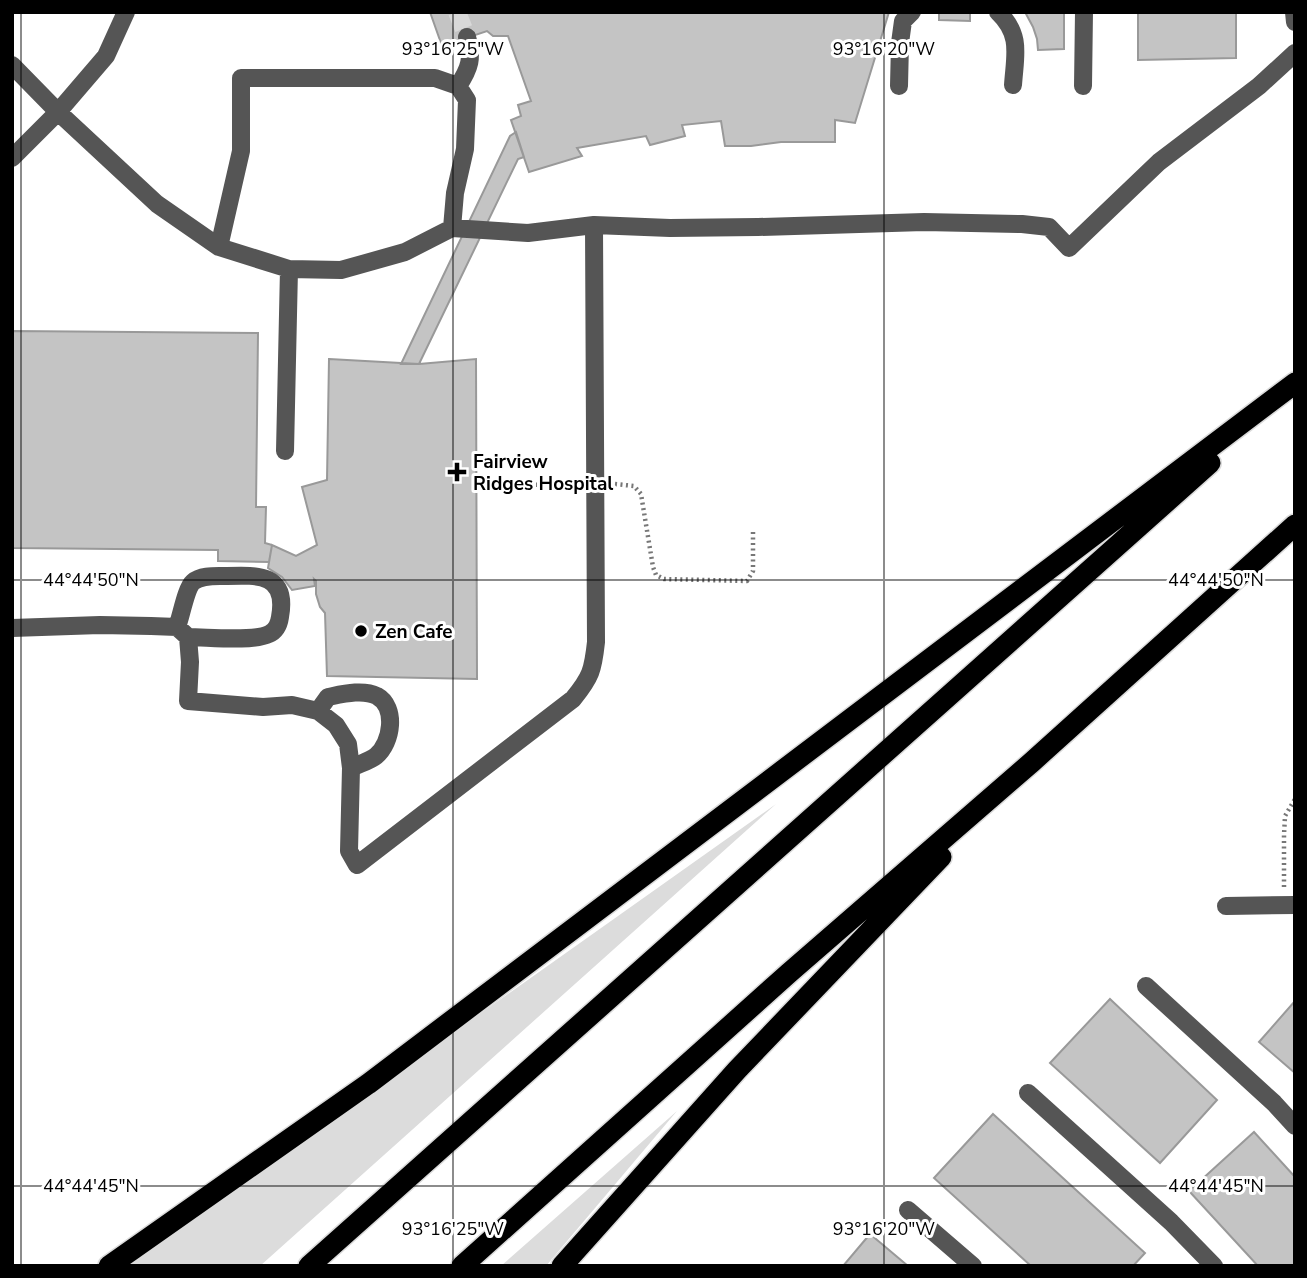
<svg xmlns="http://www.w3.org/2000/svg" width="1307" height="1278" viewBox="0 0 1307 1278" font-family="'Nunito Sans',sans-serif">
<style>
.green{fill:#dcdcdc}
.building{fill:#c4c4c4;stroke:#999;stroke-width:2}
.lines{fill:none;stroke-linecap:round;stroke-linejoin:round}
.minor-tunnel{stroke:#d9d9d9;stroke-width:18;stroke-dasharray:18 9;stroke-linecap:butt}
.highway-casing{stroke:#dbdbdb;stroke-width:24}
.path{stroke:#777;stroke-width:4.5;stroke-dasharray:2 3.5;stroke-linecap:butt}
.minor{stroke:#555;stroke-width:18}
.highway{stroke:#000;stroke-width:21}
.ticks{fill:none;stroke:#000;stroke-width:2;stroke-opacity:0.45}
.poi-dot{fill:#000;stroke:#fff;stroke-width:2.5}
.labels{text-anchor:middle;stroke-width:6;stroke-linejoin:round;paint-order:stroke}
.poi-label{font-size:19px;font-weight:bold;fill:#000;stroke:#fff;text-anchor:start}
.ticks-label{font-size:18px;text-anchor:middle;fill:#000;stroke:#fff;stroke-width:6;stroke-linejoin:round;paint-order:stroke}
</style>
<rect width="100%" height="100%" fill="#fff"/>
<path class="green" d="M776 804 260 1266H124Z
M677 1111 546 1266H501Z"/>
<path class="building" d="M430 12H889L855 123 835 120V142H781L751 146H725L721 121 682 125 685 136 650 145 646 136 577 148 582 156 529 172 511 120 521 116 518 105 531 101 508 36H493L487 31 442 46Z
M939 12H970V21L939 20Z
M1025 12H1064V49L1038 50 1037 39 1033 27Z
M1138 12H1236V58L1138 60Z
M516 132 524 157 518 159 419 364H401L510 136Z
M12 331 258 333 256 507H266L265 543 272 545 269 562 218 561V550L12 548Z
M329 359 419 364 476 359 477 679 327 676 325 613 320 607 316 594V581L314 579 315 586 292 590 282 577 268 568 272 545 296 556 317 545 302 487 327 480Z
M1110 999 1217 1100 1160 1163 1050 1063Z
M1295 1001V1073L1259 1042Z
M993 1114 1145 1253 1133 1266H1031L934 1178Z
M1254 1132 1295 1177V1266H1258L1189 1191Z
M870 1234 908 1266H843Z"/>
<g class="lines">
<path class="minor-tunnel" d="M457 12 467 37"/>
<g class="highway-casing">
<path id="highway" d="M109 1266 368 1084 1295 383
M309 1266 1210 463
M462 1266 789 973 1032 762 1295 525
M562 1266 737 1070 941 857"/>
</g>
<path class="path" d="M615 484 634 486 641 494 653 567 656 575 664 579 747 581 753 571V531
M525 485 575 484
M1284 887V835L1285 816 1295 799"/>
<path class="minor" d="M998 12C1022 35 1015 55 1013 85
M1294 12 1295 22
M12 65 58 112 157 204 219 247 289 269 341 270 405 252 452 228 528 233 594 225 670 228 758 227 924 222 1022 224 1049 227 1069 248 1159 162 1259 86 1295 53
M458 86C470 68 473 58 467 37
M899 86 900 43 903 21 912 12
M1083 86 1084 12
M12 158 58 112 106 56 126 12
M219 247 241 151V78H435L458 86 467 100 465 149 455 193 452 228
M285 451 289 269
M177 627C181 617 186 588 193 582 201 575 215 576 225 576 257 575 288 573 280 617 279 624 276 631 269 634 253 642 208 637 188 637
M12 628 100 625 151 626 177 627 188 637 190 662 188 701 263 707 292 705 318 711 336 725 348 744 351 768 349 851 357 865 573 699C591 677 593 670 596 642L594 225
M318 711 328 697C343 694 363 689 377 696 397 707 392 743 376 756 370 761 359 764 351 768
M1226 906 1295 905
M1146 986 1274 1103 1295 1126
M1028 1093 1171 1222 1214 1266
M908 1210 973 1266"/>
<use href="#highway" class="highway"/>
</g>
<path class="ticks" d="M21 12V1266M453 12V1266M884 12V1266M12 580H1295M12 1186H1295"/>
<g class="poi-dot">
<path d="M453.5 461.5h7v7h7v7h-7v7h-7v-7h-7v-7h7z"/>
<circle cx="361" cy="631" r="7"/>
</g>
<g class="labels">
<g class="poi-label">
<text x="473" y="468">Fairview<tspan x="473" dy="22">Ridges Hospital</tspan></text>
<text x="375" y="638">Zen Cafe</text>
</g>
</g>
<g class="ticks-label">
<text x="453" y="55">93°16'25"W</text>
<text x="884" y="55">93°16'20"W</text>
<text x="91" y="586">44°44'50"N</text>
<text x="1216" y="586">44°44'50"N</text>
<text x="91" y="1192">44°44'45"N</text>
<text x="1216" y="1192">44°44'45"N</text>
<text x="453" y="1235">93°16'25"W</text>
<text x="884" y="1235">93°16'20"W</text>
</g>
<rect width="1307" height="1278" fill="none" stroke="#000000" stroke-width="28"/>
</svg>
